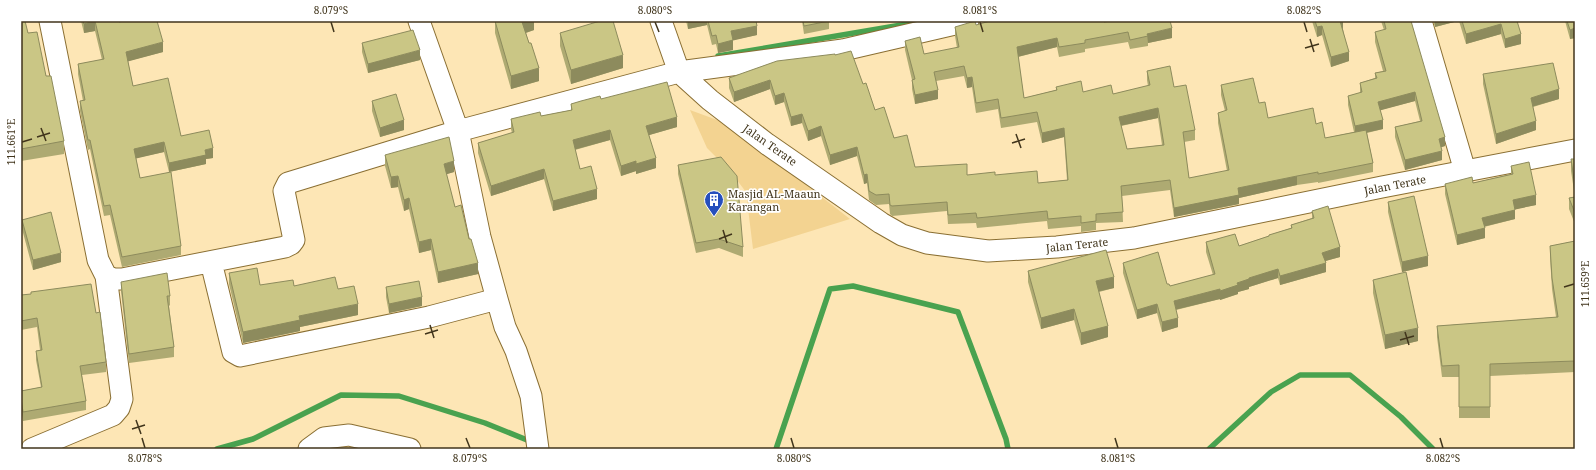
<svg xmlns="http://www.w3.org/2000/svg" width="1596" height="470" viewBox="0 0 1596 470" font-family="'Noto Serif',serif">
<style>
.green{fill:#f3d391}
.lines{fill:none;stroke-linecap:round;stroke-linejoin:round}
.stream{stroke:#49a24f;stroke-width:5.5}
.minor-casing{stroke:#8a6f33;stroke-width:23}
.minor{stroke:#fff;stroke-width:21}
.wall{fill:#aeaa72;fill-rule:evenodd}
.shaded-wall{fill:#8d8b5d}
.building{fill:#cac685;stroke:#8d8b5d;fill-rule:evenodd}
.ticks{fill:none;stroke:#41351c;stroke-width:1.5}
.labels{text-anchor:middle;stroke-width:3.5;stroke-linejoin:round;paint-order:stroke}
.street-label{font-size:11px;fill:#41351c;stroke:#fff}
.poi-label{font-size:11px;fill:#41351c;stroke:#fff;text-anchor:start}
.neatline{fill:none;stroke:#41351c;stroke-width:1.5}
.ticks-label{font-size:10px;text-anchor:middle;fill:#41351c}
</style>
<rect width="100%" height="100%" fill="#fde6b5"/>
<path class="green" d="M690 110 728 124 850 219 753 249 746 192 730 171 707 148Z"/>
<g class="lines">
<path class="stream" d="M718 56 919 22
M217 449 253 439 341 395 399 396 485 423 532 442
M776 449 830 289 853 286 958 312 1006 439 1008 449
M1209 449 1271 392 1300 375H1350L1401 417 1433 449"/>
<g class="minor-casing">
<path id="minor" d="M50 21 98 260 106 276 114 279H122L285 247 291 244 294 240 284 191 288 183 458 131 679 72 843 50 968 21
M419 21 458 131 480 237 497 299 505 327 516 351 531 396 538 449
M661 21 679 72 710 100 767 144 881 223 902 235 927 243 988 251 1057 247 1134 238 1382 187 1575 150
M1421 21 1465 171
M211 262 233 352 240 356 429 317 497 299
M32 449 113 415 119 408 122 399 106 276
M309 449 324 438 349 435 410 449"/>
</g>
<use href="#minor" class="minor"/>
</g>
<path class="wall" d="M21 21 28 33 46 76 64 141V154L21 161Z
M81 21H119V22L163 52 128 61 133 86 181 136 213 158 206 159V164L169 172 164 152 136 158 140 178 181 246V255L122 267 110 215 104 216 90 149 88 150 80 111V101H83L78 74V64L102 60 95 31 84 33Z
M495 21H534V30L526 33 529 43 539 81 511 89 495 33Z
M686 21H756L757 35 733 40V50L718 53 716 44 712 45 707 25 688 29Z
M802 21H829V29L804 34Z
M1312 21H1343V29L1349 61 1331 67 1322 35 1317 37Z
M1381 21H1411L1445 146 1441 147 1442 160 1405 170 1395 137V127L1420 121 1415 101 1380 110 1383 129 1367 133 1373 163V172L1318 183V182L1297 185 1239 198V204L1174 217 1170 190 1122 196 1123 222 1096 223V230L1081 232V226L1048 229 1047 221 977 228 976 223 948 224 947 211 892 216 890 214 889 204 876 205 869 200 867 183 864 184 857 156 830 165 821 136 808 141 802 123 791 126 784 102 775 105 770 89 734 102 729 88V78L835 55 863 84 875 110 915 167 967 175H995L1038 183 1067 180 1064 137 1042 143 1037 122 1001 128 998 109 976 113 972 87 967 88 964 76 936 81 938 99 915 104 912 89V80L905 50V41L924 54 957 48 955 36V27L976 25 1104 22 1172 38 1148 43V46L1130 49 1128 42 1085 49V52L1059 57 1057 47 1018 57 1024 98 1056 90V87L1083 92 1113 94 1148 86 1147 80V71L1174 87 1195 130V140L1184 142 1189 178 1227 171 1218 123V113L1225 111 1221 95V85L1259 103 1268 118 1316 124 1325 138 1354 132 1348 105V96L1360 93V83L1375 78V73L1383 71 1375 42V32L1384 30ZM1158 118 1162 145 1127 149 1121 126Z
M1433 21H1458L1435 27Z
M1459 21H1517L1521 44 1505 48 1501 34 1466 44Z
M1565 21H1575V38L1570 39Z
M560 33 623 68 571 84 560 46Z
M362 43 420 60 368 73 362 52Z
M1483 74 1559 99 1533 107 1536 130 1496 144 1483 84Z
M601 99 677 127 649 135 656 168 636 174V171L621 176 610 140 575 150 580 169 597 199 553 211 544 179 491 196 478 153V143L512 133 511 129V119L541 116 571 110V104Z
M372 101 404 130 380 137 372 111Z
M385 155 454 172 446 174 455 207 478 274 438 283 431 250 419 253 409 209 404 211 398 187 391 188 385 166Z
M1571 159H1575V224L1569 209V198L1575 197 1571 171Z
M678 165 743 247V257L719 248 696 253 678 174Z
M1511 166 1536 205 1515 209V219L1484 227 1485 238 1457 245 1445 194V184L1473 183 1511 174Z
M1388 202 1428 266 1402 272 1388 212Z
M1312 211 1340 257 1325 261 1326 272 1280 285 1278 278 1249 287V289L1238 292V294L1220 300V299L1176 310 1178 327 1162 332 1157 313 1137 319 1123 273V263L1167 284 1170 286 1213 275 1206 252V242L1239 246 1269 236V235L1291 228V225L1312 218Z
M22 220 61 262 33 270 22 229Z
M1575 241V372L1490 376V418H1459V377H1442L1437 337V326L1556 317 1552 289 1550 257V246Z
M1028 271 1114 288 1099 292 1108 337 1081 345 1074 320 1041 329 1028 282Z
M229 273 260 285 294 286 338 289 358 315 300 327V331L243 343 229 284Z
M1373 280 1418 341 1385 349 1373 293Z
M121 282 170 296V305L169 306 174 347V357L129 363 121 291Z
M386 287 422 306 389 313 386 297Z
M21 295 96 313 106 362V372L82 375 86 401V410L23 421 21 408V391L41 387 36 360V351L40 350 37 327 21 330Z"/>
<path class="shaded-wall" d="M95 21V31L84 33V24Z
M524 21H534V30L522 34V22Z
M688 21H707V25L688 29Z
M1340 21H1343V29L1340 30Z
M1435 21H1458L1435 27Z
M1501 24V34L1466 44V34Z
M757 26V35L731 41V31Z
M1322 26V35L1317 37V27Z
M1172 28V38L1148 43 1147 34Z
M1575 28V38L1570 39V30Z
M1521 34V44L1505 48V39Z
M1057 38V47L1017 57V47Z
M733 40V50L718 53V44Z
M163 42V52L126 62V52Z
M420 50V60L368 73V64Z
M1349 52V61L1331 67V57Z
M623 55V68L571 84V70Z
M539 68V81L511 89V76Z
M972 77V87L967 88V78Z
M770 80V89L734 102V92Z
M1559 89V99L1531 107V98Z
M938 90V99L915 104V95Z
M1415 92V101L1378 111V102Z
M784 93V102L775 105V96Z
M1158 108V118L1119 126V117Z
M802 114V123L791 126V117Z
M677 117V127L646 136V126Z
M404 120V130L380 137V128Z
M1383 120V129L1355 135V126Z
M1536 121V130L1496 144V134Z
M821 126V136L808 141V131Z
M1064 128V137L1042 143V133Z
M610 130V140L573 150V140Z
M1445 137V146L1439 148V139Z
M164 142V152L134 159V149Z
M857 147V156L830 165V155Z
M213 148V158L206 159V164L169 172V163L205 150Z
M1442 151V160L1405 170V160Z
M656 158V168L636 174V164Z
M454 161V172L444 175V164Z
M636 161V171L621 176V166Z
M544 169V179L491 196V186Z
M867 174V183L864 184V175Z
M398 176V187L391 188V177Z
M1297 176V185L1239 198V204L1174 217V208L1238 188Z
M597 189V199L553 211V201Z
M1536 195V205L1513 210V200Z
M409 198V209L404 211V200Z
M1515 210V219L1482 227V218Z
M1485 228V238L1457 245V235Z
M431 239V250L419 253V242Z
M1340 247V257L1322 262V253Z
M61 253V262L33 270V260Z
M1428 256V266L1402 272V262Z
M478 263V274L438 283V272Z
M1326 263V272L1280 285V276Z
M1278 269V278L1249 287V289L1238 292V294L1220 300V291L1249 278Z
M1114 277V288L1096 292V281Z
M1220 289V299L1174 310V301Z
M422 297V306L389 313V304Z
M358 304V315L300 327V331L243 343V332L299 316Z
M1157 304V313L1137 319V310Z
M1074 309V320L1041 329V318Z
M1178 318V327L1162 332V322Z
M1108 326V337L1081 345V333Z
M1418 328V341L1385 349V335Z"/>
<path class="building" d="M21 21H25L28 33 37 32 46 76H51L64 141 21 149Z
M83 21H94L84 24Z
M95 21H119V22L123 21H157L163 42 126 52 133 86 168 78 181 136 209 130 213 148 205 150 206 155 169 163 164 142 134 149 140 178 171 172 181 246 122 257 110 205 104 206 90 140H88L80 101 85 100 78 64 104 59Z
M495 21H524L522 22 529 43H531L539 68 511 76Z
M600 21H613L623 55 571 70 560 33Z
M708 21H756L757 26 731 31 733 40 718 44 716 35 712 36Z
M803 21H829L804 26Z
M975 21 976 25 990 21H1104V22L1111 21H1170L1172 28 1147 34 1148 36 1130 40 1128 32 1085 40V43L1059 47 1057 38 1017 47 1024 98 1057 90 1056 87 1081 81 1083 92 1111 85 1113 94 1150 85 1147 71 1170 66 1174 87 1186 85 1195 130 1183 132 1189 178 1229 170 1218 113 1227 110 1221 85 1253 78 1259 103 1265 102 1268 118 1313 108 1316 124 1322 122 1325 138 1366 130 1373 163 1318 174V172L1297 176 1238 188 1239 195 1174 208 1170 180 1121 186 1123 212 1096 214V221L1081 223V216L1048 219 1047 211 977 218 976 213 948 215 947 202 892 206 890 205 889 194 876 195 869 191 867 174 864 175 857 147 830 155 821 126 808 131 802 114 791 117 784 93 775 96 770 80 734 92 729 78 777 61 835 54V55L851 51 863 84 866 83 875 110 884 107 894 138 907 135 915 167 967 164V175L995 172V175L1037 171 1038 183 1068 180 1064 128 1042 133 1037 112 1001 118 998 99 976 103 972 77 967 78 964 66 934 72 938 90 915 95 912 80 915 79 905 41 920 37 924 54 959 47 955 27ZM1158 108 1164 145 1127 149 1119 117Z
M1315 21H1340L1349 52 1331 57 1322 26 1317 27Z
M1384 21H1411L1445 137 1439 139 1442 151 1405 160 1395 127 1422 121 1415 92 1378 102 1383 120 1355 126 1348 96 1362 92 1360 83 1377 78 1375 73 1386 71 1375 32 1386 29Z
M1462 21H1517L1521 34 1505 39 1501 24 1466 34Z
M1567 21H1575V28L1570 30Z
M413 30 420 50 368 64 362 43Z
M1553 63 1559 89 1531 98 1536 121 1496 134 1483 74Z
M667 82 677 117 646 126 656 158 636 164V161L621 166 610 130 573 140 580 169 591 166 597 189 553 201 544 169 491 186 478 143 514 132 511 119 540 112 541 116 572 110 571 104 581 101 600 96 601 99Z
M396 94 404 120 380 128 372 101Z
M449 137 454 161 444 164 455 207 461 205 469 239H471L478 263 438 272 431 239 419 242 409 198 404 200 398 176 391 177 385 155Z
M721 157 737 176 743 247 719 239 696 243 678 165Z
M1571 159H1575V186Z
M1529 162 1536 195 1513 200 1515 210 1482 218 1485 228 1457 235 1445 184 1472 177 1473 183 1513 174 1511 166Z
M1414 196 1428 256 1402 262 1388 202Z
M1575 197V213L1569 198Z
M1328 206 1340 247 1322 253 1326 263 1280 276 1278 269 1249 278V279L1237 283 1238 285 1220 291V289L1174 301 1178 318 1162 322 1157 304 1137 310 1123 263 1158 252 1167 284H1169L1170 286 1215 274 1206 242 1235 234 1239 246 1269 236V235L1292 228 1291 225 1314 218 1312 211Z
M51 212 61 253 33 260 22 220Z
M1575 241V361L1490 364V407H1459V365L1442 366 1437 326 1558 317 1552 278 1550 246Z
M1106 250 1114 277 1096 281 1108 326 1081 333 1074 309 1041 318 1028 271Z
M257 268 260 285 293 280 294 286 335 277 338 289 354 286 358 304 299 316 300 320 243 332 229 273Z
M1406 272 1418 328 1385 335 1373 280Z
M167 273 170 296H167L174 347 129 354 121 282Z
M419 281 422 297 389 304 386 287Z
M91 284 96 313 100 312 106 362 80 366 86 401 23 412 21 398V391L42 387 36 351 42 350 37 318 21 321V295L31 294V292Z"/>
<path class="ticks" d="M331 22 334 32M655 22 659 32M980 22 983 32M1304 22 1307 32M1310 39 1314 52M1305 48 1319 44M41 128 46 141M1016 134 1021 148M37 137 50 133M22 142 32 139M1012 143 1025 139M723 230 727 243M719 239 732 234M1564 287 1574 284M430 325 434 338M1405 332 1409 345M425 334 438 330M1400 340 1414 336M136 420 141 434M132 429 145 425M142 438 145 448M466 438 470 448M791 438 794 448M1115 438 1118 448M1440 438 1443 448"/>
<defs>
<g id="building-pin" transform="scale(1)"><path d="M0 17L-7.5 6A9.5 9.5 0 1 1 7.5 6Z" fill="#264fbd" stroke="#fff"/><path d="M-4-6H4V6H1V3H-1V6H-4ZM-2.5-4.3h1.7v1.8h-1.7ZM.8-4.3h1.7v1.8H.8ZM-2.5-1h1.7V.8h-1.7ZM.8-1h1.7V.8H.8Z" fill="#fff"/></g>
</defs>
<g fill-rule="evenodd">
<use href="#building-pin" x="714" y="200"/>
</g>
<g class="labels">
<g class="street-label">
<text transform="translate(770 145) rotate(35)" y="4">Jalan Terate</text>
<text transform="translate(1395 185) rotate(-11)" y="4">Jalan Terate</text>
<text transform="translate(1077 245) rotate(-6)" y="4">Jalan Terate</text>
</g>
<g class="poi-label">
<text x="728" y="198">Masjid AL-Maaun<tspan x="728" dy="13">Karangan</tspan></text>
</g>
</g>
<rect width="1596" height="470" fill="none" stroke="#ffffff" stroke-width="44"/>
<rect x="22" y="22" width="1552" height="426" class="neatline"/>
<g class="ticks-label">
<text x="331" y="14">8.079°S</text>
<text x="655" y="14">8.080°S</text>
<text x="980" y="14">8.081°S</text>
<text x="1304" y="14">8.082°S</text>
<text transform="translate(11 142) rotate(-90)" y="4">111.661°E</text>
<text transform="translate(1585 284) rotate(-90)" y="4">111.659°E</text>
<text x="145" y="462">8.078°S</text>
<text x="470" y="462">8.079°S</text>
<text x="794" y="462">8.080°S</text>
<text x="1118" y="462">8.081°S</text>
<text x="1443" y="462">8.082°S</text>
</g>
</svg>
